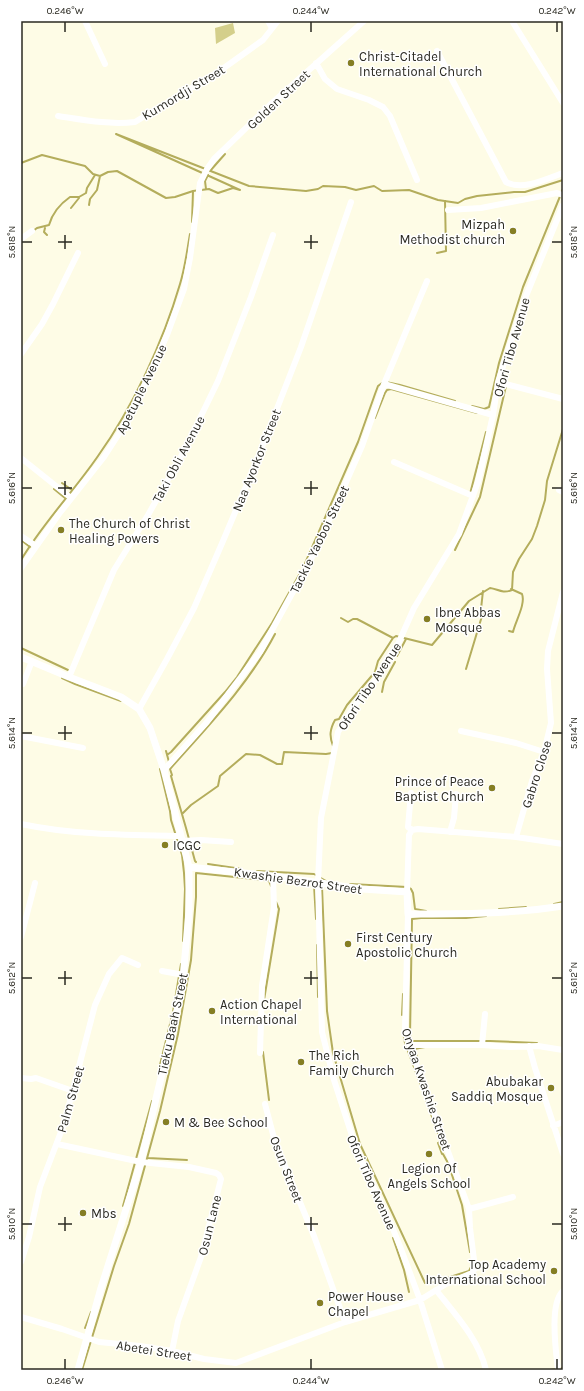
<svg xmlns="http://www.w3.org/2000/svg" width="584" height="1391" viewBox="0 0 584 1391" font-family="Karla,sans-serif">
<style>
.green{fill:#d4cf8b}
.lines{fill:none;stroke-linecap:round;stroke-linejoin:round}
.stream{stroke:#b4ad5c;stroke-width:2}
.minor{stroke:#fff;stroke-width:6}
.tertiary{stroke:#fff;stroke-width:7}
.ticks{fill:none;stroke:#2b2a22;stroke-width:1.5}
.poi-dot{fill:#857e24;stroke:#fff;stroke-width:1.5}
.labels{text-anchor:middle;stroke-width:3;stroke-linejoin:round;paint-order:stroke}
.poi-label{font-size:13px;fill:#2b2a22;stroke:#fff;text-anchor:start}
.street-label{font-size:13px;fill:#2b2a22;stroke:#fff}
.neatline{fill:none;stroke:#2b2a22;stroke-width:1.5}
.ticks-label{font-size:10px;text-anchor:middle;fill:#2b2a22}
</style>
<rect width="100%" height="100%" fill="#fefce6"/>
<path class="green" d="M233 23 235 33 216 44 215 28Z"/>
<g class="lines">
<path class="stream" d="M21 163 42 155 85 166 93 174 100 176 108 172 117 171 166 198 175 197 193 191 209 189 218 193 233 188 240 190 116 134 249 186 306 191 318 189 323 186 345 187 356 190 374 186 382 191 409 190 438 200 458 203 465 199 477 196 514 192H525L563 180
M210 171 225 154
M206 189 205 181 208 175
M89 205 90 199 97 190 100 176
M71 208 79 198
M192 222 193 191
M45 228 44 232 47 235
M33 231 37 228 49 225C52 214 60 204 70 197H79L86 193 87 188 95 175
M437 253 446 251 445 201
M386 382 400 385 455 401
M472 406 484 409 489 407 499 363 523 287 563 189
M375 418 385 393 387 390 391 389 477 413
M62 483 72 490
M54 489 65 498
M470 494 486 432
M21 540 30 547
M455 550 480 497 506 386H508
M21 560C43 523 74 491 98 456 133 407 163 342 180 284 185 268 187 251 190 234
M303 568 358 442 375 394 378 386 382 383
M341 618 348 622 353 619H357L393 638
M509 631 513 632C515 622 526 604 522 594L511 589
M21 648 68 670
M397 656 406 639
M466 669 482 616 485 612 481 609 483 591
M62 678 75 684 121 701
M382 692 384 682 395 662
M333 746C329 736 330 729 335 720L339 719 347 705 375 672 378 661 393 638 396 636 432 645 469 601 490 588C498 589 502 594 512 590L513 572 519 559 532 539 537 526 545 500 547 481 563 429
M166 751 169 762
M167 755 171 752 225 692 237 677 272 623 299 575
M160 769 170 811 171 820 182 855 184 873 185 889 183 941
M170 769C207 727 249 684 275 634
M170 769 172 775 171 776 186 828 195 861 196 862
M182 814 191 805 218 786 220 776 246 754 260 755 277 764H282L284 752 326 754 332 753
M208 864 242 869
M257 871 314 874 326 881
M350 884 407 887 411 889 413 893 415 909 426 911
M314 885 316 919
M322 887 327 1011 333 1053 360 1144 425 1283 434 1282 469 1271 472 1265
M554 904 563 902
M499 909 526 907
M317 945 318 997
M264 1000 279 909 276 902
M402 1015 403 994
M403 1032 405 1043 424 1094
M411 1041H490L537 1043
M414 1049 425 1047
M263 1052 269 1100
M418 1060 410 1035 412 919 421 918H466L486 916
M159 1069 173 1012 181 964
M426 1100 441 1142 438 1143 442 1154H443L448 1163 462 1205 470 1252
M148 1158 187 1160
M123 1206 152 1101
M393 1238 404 1270 409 1292
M85 1328 91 1312
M82 1370 114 1266 129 1224 160 1111 178 1034 191 960 196 897V873L264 880 269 881 271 886
M550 1370 563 1368"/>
<path class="minor" d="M85 21 105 64
M268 21 272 28
M512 21 563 103
M437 51 506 182C523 191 546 179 563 173
M316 63 325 79 337 89 369 100 383 107 390 116 417 180
M58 116C84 120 109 125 135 122L221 70 263 40 278 21
M448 210 481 208 557 193 563 195
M21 239 32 231
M21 354 42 324 53 304 78 253
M498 382 563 399
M384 384 493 415
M21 458 71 498
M394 462 473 496
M559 490 563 492
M21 536 36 546
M21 568 59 514 104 457 131 415 167 335 184 289 190 258 200 183 207 169 214 159 272 103 364 21
M69 677 114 570 148 515 184 451 218 381 251 297 273 235
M23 684 32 661
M139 709 167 659 194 608 223 541 255 465 301 347 351 202
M461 731 516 743 544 752
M21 736 83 748
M164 770 207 722 260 652 317 548 362 446 384 384 427 281
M411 793 408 827 412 830
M21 824C73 835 128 835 181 836
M450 832 454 818 456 794
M516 837 532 781 544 752 551 723 547 669 548 651 563 592
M182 841 201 840 231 842
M407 892 409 835 412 830 418 829 516 837 563 844
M21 937 35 883
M162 971 184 975
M409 1045H482L510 1047 538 1046 563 1050
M482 1045 485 1014
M529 1046 535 1068 563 1154
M260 1053 262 986 274 907 273 876
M21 1078 31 1079 36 1078 73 1091
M265 1104 275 1142 314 1236 345 1322
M553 1126 563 1122
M57 1144 141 1162 189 1167 216 1173 219 1175 221 1179 201 1257 178 1321 172 1351
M469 1209 513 1197
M21 1262 29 1237 40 1187 64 1124 95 1005 109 974 122 958 138 965
M436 1290C455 1314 479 1340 486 1370
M21 1317 62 1329 99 1342 140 1346 172 1351 204 1359 236 1363 345 1322 420 1300 446 1284 472 1273 475 1268 470 1228 469 1209 412 1053 405 1029 408 914
M442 1370 420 1300 401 1249 391 1224 358 1154 334 1080 322 1032 318 882 321 818 338 732 353 708 376 679 387 659 398 644 414 608 459 534 478 482 493 415 498 382 507 354 526 296 563 205
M558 1370C556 1352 549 1303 563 1291"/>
<path class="tertiary" d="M21 657 69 677 121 697 139 709 150 728 164 770 189 867V912L182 989 141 1162 101 1288 78 1370
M189 867 273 876 362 889 407 892 408 914C459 914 512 914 563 906"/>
</g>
<path class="ticks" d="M65 22V32M311 22V32M557 22V32M65 235V249M311 235V249M22 242H32M58 242H72M304 242H318M552 242H562M65 481V495M311 481V495M22 488H32M58 488H72M304 488H318M552 488H562M65 726V740M311 726V740M22 733H32M58 733H72M304 733H318M552 733H562M65 971V985M311 971V985M22 978H32M58 978H72M304 978H318M552 978H562M65 1217V1231M311 1217V1231M22 1224H32M58 1224H72M304 1224H318M552 1224H562M65 1359V1369M311 1359V1369M557 1359V1369"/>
<g class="poi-dot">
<circle cx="351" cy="63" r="4"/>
<circle cx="513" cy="231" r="4"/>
<circle cx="61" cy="530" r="4"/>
<circle cx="427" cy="619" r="4"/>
<circle cx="492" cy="788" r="4"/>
<circle cx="165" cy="845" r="4"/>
<circle cx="348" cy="944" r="4"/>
<circle cx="212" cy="1011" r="4"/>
<circle cx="301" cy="1062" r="4"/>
<circle cx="551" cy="1088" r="4"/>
<circle cx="166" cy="1122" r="4"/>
<circle cx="429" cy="1154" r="4"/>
<circle cx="83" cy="1213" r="4"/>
<circle cx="554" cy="1271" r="4"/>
<circle cx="320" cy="1303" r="4"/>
</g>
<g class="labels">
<g class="poi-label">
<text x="359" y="61">Christ-Citadel<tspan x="359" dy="15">International Church</tspan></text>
<text x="505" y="229" text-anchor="end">Mizpah<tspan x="505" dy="15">Methodist church</tspan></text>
<text x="69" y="528">The Church of Christ<tspan x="69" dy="15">Healing Powers</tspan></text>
<text x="435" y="617">Ibne Abbas<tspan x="435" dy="15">Mosque</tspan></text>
<text x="484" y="786" text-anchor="end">Prince of Peace<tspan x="484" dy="15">Baptist Church</tspan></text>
<text x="173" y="850">ICGC</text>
<text x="356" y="942">First Century<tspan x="356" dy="15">Apostolic Church</tspan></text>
<text x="220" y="1009">Action Chapel<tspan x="220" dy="15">International</tspan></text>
<text x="309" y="1060">The Rich<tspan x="309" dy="15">Family Church</tspan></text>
<text x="543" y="1086" text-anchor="end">Abubakar<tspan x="543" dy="15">Saddiq Mosque</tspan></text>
<text x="174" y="1127">M &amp; Bee School</text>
<text x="429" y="1173" text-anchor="middle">Legion Of<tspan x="429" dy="15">Angels School</tspan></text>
<text x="91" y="1218">Mbs</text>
<text x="546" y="1269" text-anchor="end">Top Academy<tspan x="546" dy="15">International School</tspan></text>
<text x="328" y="1301">Power House<tspan x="328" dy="15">Chapel</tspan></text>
</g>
<g class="street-label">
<text transform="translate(183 92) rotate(-31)" y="5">Kumordji Street</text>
<text transform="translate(278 99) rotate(-43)" y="5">Golden Street</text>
<text transform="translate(511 347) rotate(-74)" y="5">Ofori Tibo Avenue</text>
<text transform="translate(141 389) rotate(-64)" y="5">Apetuple Avenue</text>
<text transform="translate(178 459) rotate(-62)" y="5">Taki Obli Avenue</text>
<text transform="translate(256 460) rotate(-68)" y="5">Naa Ayorkor Street</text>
<text transform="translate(319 539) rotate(-64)" y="5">Tackie Yaoboi Street</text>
<text transform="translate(369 686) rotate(-56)" y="5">Ofori Tibo Avenue</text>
<text transform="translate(536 774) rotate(-72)" y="5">Gabro Close</text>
<text transform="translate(298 880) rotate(8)" y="5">Kwashie Bezrot Street</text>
<text transform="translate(172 1024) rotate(-78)" y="5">Tieku Baah Street</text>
<text transform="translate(427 1089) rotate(71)" y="5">Onyaa Kwashie Street</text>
<text transform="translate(70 1099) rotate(-74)" y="5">Palm Street</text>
<text transform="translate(287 1169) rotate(69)" y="5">Osun Street</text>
<text transform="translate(372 1182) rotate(66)" y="5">Ofori Tibo Avenue</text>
<text transform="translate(209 1225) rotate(-76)" y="5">Osun Lane</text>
<text transform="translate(154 1350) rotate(9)" y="5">Abetei Street</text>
</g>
</g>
<rect width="584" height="1391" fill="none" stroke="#ffffff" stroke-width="44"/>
<rect x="22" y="22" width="540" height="1347" class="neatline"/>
<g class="ticks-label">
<text x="65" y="14">0.246°W</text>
<text x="311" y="14">0.244°W</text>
<text x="557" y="14">0.242°W</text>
<text transform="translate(11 242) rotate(-90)" y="4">5.618°N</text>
<text transform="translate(573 242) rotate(-90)" y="4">5.618°N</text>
<text transform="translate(11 488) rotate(-90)" y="4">5.616°N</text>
<text transform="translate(573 488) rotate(-90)" y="4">5.616°N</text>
<text transform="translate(11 733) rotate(-90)" y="4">5.614°N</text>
<text transform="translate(573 733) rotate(-90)" y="4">5.614°N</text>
<text transform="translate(11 978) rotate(-90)" y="4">5.612°N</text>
<text transform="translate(573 978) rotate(-90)" y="4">5.612°N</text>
<text transform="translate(11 1224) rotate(-90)" y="4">5.610°N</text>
<text transform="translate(573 1224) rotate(-90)" y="4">5.610°N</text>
<text x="65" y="1384">0.246°W</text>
<text x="311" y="1384">0.244°W</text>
<text x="557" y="1384">0.242°W</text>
</g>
</svg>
